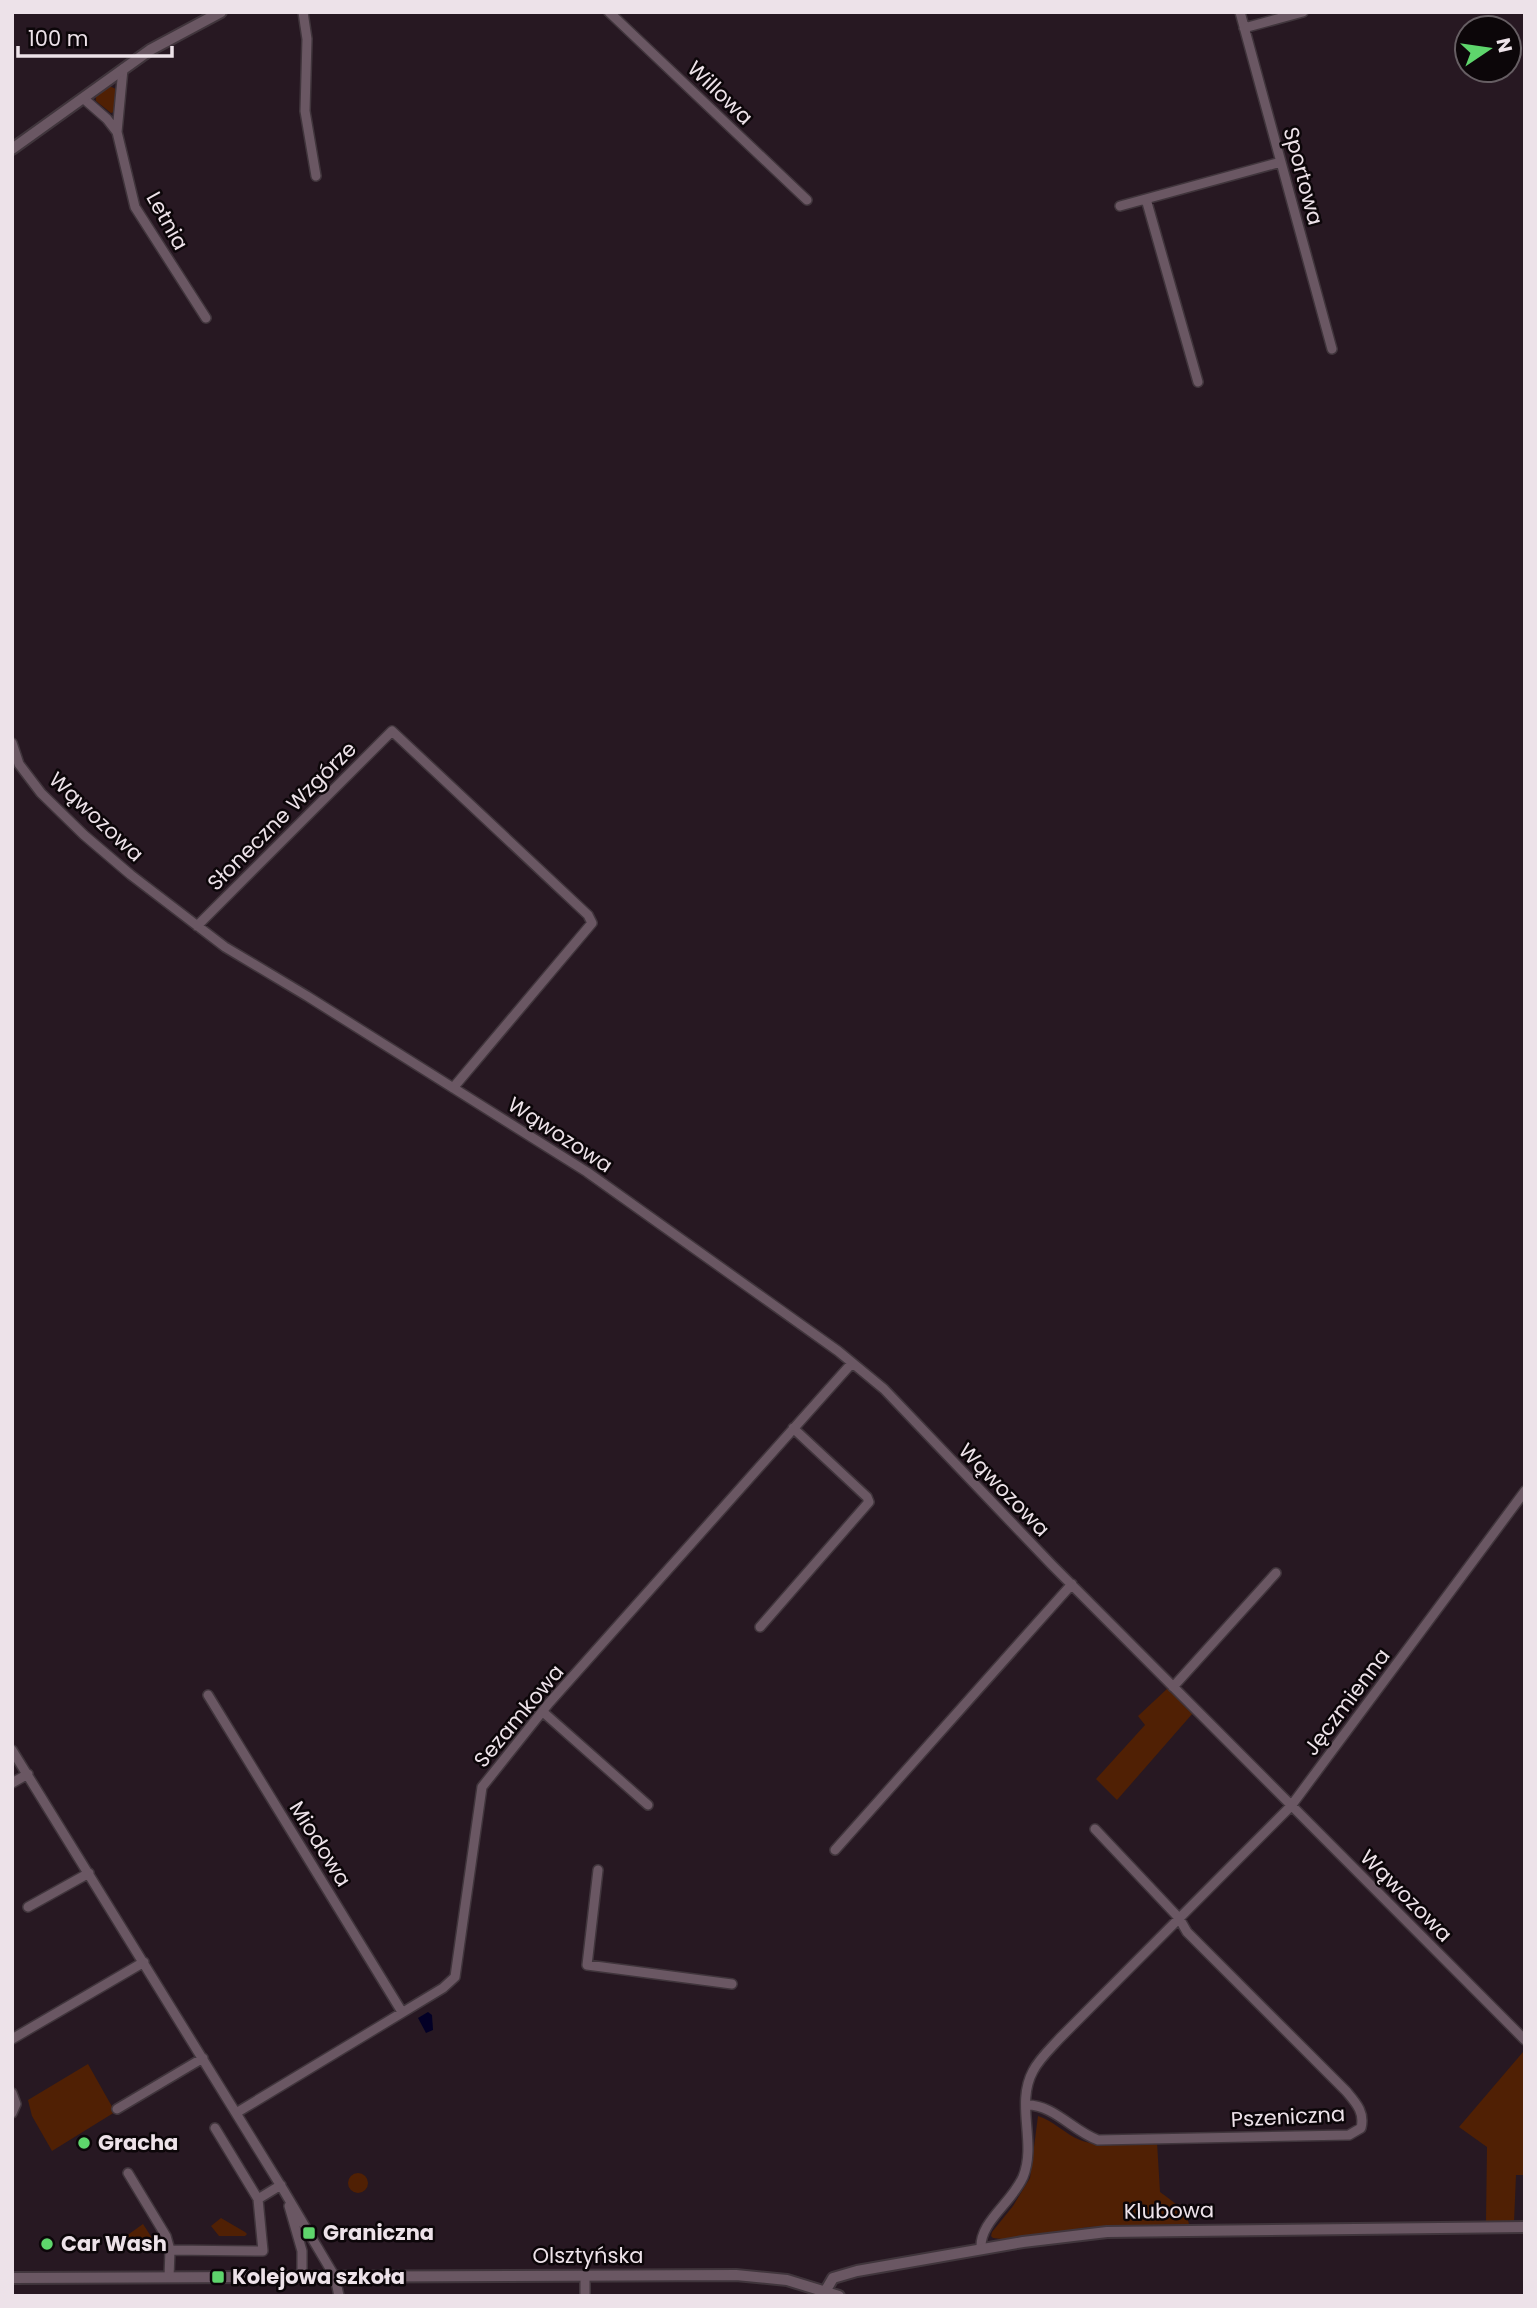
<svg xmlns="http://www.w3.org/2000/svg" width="1537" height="2308" viewBox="0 0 1537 2308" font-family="Poppins,sans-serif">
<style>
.green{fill:#502004}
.water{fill:#030026}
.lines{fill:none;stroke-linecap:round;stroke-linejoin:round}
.minor-casing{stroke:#40353c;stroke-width:12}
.tertiary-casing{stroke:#40353c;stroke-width:14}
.minor{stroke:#6a5763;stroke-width:9}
.tertiary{stroke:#6a5763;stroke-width:10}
.poi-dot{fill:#5ed56c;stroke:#0c0609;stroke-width:2.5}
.labels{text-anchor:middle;stroke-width:5;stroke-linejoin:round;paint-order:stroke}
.street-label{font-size:21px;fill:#ede2e9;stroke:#0c0609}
.poi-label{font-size:21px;font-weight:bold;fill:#ede2e9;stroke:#0c0609;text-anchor:start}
</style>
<rect width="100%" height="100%" fill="#271822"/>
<path class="green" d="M109 86 116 89 117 111 111 113 96 101V96Z
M1168 1688 1193 1713 1117 1800 1096 1779 1145 1725 1138 1716Z
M1523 2052 1525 2175H1516L1514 2222 1486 2221 1487 2147 1459 2127Z
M88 2064 115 2112 52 2151 32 2116 28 2100Z
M1038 2116C1054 2121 1065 2134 1080 2140 1102 2149 1133 2143 1157 2142L1160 2192C1172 2201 1186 2209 1189 2224L1088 2227 1002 2241V2239L993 2238 991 2236 992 2232 1013 2206 1030 2178Z
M348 2183a10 10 0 1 1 20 0a10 10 0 1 1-20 0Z
M221 2218 245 2232 247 2234 245 2236H219L211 2226Z
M143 2224 152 2238 122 2239Z"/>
<path class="water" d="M428 2012 432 2015 433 2030 426 2033 418 2018Z"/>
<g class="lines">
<g class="minor-casing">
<path id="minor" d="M303 12 307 39 305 111 316 176
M609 12 807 200
M1240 12 1332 349
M1244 28 1303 12
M83 98 107 119 117 132 135 207 206 318
M117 132 123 69
M1146 199 1198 382
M1120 206 1281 162
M12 743 19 764 41 793 84 835 131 875 225 947 307 996 587 1172 838 1351 884 1389 1052 1565 1525 2040
M197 926 392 731 588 915 592 923 453 1088
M760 1627 869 1502 867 1497 793 1428
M1173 1687 1276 1573
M208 1695 402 2012
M543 1712 648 1805
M12 1750 284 2191 335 2277 339 2296
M12 1783 28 1774
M835 1850 1072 1584
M598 1870 587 1965 732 1984
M28 1907 89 1873
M12 2039 144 1962
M12 2093 16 2104 12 2113
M1026 2105C1053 2104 1073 2131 1098 2140L1349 2135 1361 2128C1365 2112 1356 2103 1346 2091L1187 1932 1179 1918 1095 1829
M117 2109 203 2058
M236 2113 443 1988 455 1977 482 1787 549 1703 852 1363
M215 2128 258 2199
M128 2173 166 2236 170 2250 169 2277
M289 2206 302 2251V2277
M981 2249C979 2222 1011 2204 1023 2177 1037 2143 1015 2104 1033 2071 1039 2059 1051 2048 1060 2038L1291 1806 1525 1491
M170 2250 263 2251 258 2199 281 2185
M585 2296V2275"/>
</g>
<g class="tertiary-casing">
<path id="tertiary" d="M12 149 150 50 221 12
M12 2278 736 2275 787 2280 839 2296
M826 2290 833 2278 857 2271 1023 2242 1107 2232 1525 2227"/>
</g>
<use href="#minor" class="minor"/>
<use href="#tertiary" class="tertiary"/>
</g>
<g class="poi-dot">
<circle cx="84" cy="2143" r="7"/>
<rect x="302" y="2226" width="14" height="14" rx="3.5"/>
<circle cx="47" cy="2244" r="7"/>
<rect x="211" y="2270" width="14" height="14" rx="3.5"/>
</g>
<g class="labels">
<g class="street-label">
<text transform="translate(720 93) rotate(44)" y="7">Willowa</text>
<text transform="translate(1303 176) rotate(75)" y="7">Sportowa</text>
<text transform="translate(167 221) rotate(61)" y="7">Letnia</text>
<text transform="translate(282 816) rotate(-45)" y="7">Słoneczne Wzgórze</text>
<text transform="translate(96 817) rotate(43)" y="7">Wąwozowa</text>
<text transform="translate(560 1135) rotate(33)" y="7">Wąwozowa</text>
<text transform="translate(1004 1490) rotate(46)" y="7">Wąwozowa</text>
<text transform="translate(1347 1702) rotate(-53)" y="7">Jęczmienna</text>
<text transform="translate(519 1716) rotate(-50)" y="7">Sezamkowa</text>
<text transform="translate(320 1844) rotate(58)" y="7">Miodowa</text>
<text transform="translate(1406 1896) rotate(45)" y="7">Wąwozowa</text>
<text transform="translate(1288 2117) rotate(-3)" y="7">Pszeniczna</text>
<text transform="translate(1169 2211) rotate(-1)" y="7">Klubowa</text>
<text x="588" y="2263">Olsztyńska</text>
</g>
<g class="poi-label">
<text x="98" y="2150">Gracha</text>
<text x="323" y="2240">Graniczna</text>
<text x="61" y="2251">Car Wash</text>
<text x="232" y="2284">Kolejowa szkoła</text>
</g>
</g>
<rect width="1537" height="2308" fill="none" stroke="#ede2e9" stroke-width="28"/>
<g transform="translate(1488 49) rotate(77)"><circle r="33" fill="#0c0609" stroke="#665e63" stroke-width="2"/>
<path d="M0-5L12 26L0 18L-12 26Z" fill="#5ed56c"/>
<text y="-10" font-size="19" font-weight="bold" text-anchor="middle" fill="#ede2e9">N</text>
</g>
<path d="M18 46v10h154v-10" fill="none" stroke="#ede2e9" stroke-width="3.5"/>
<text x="28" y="46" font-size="21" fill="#ede2e9" stroke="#0c0609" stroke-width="5" paint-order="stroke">100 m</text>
</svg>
